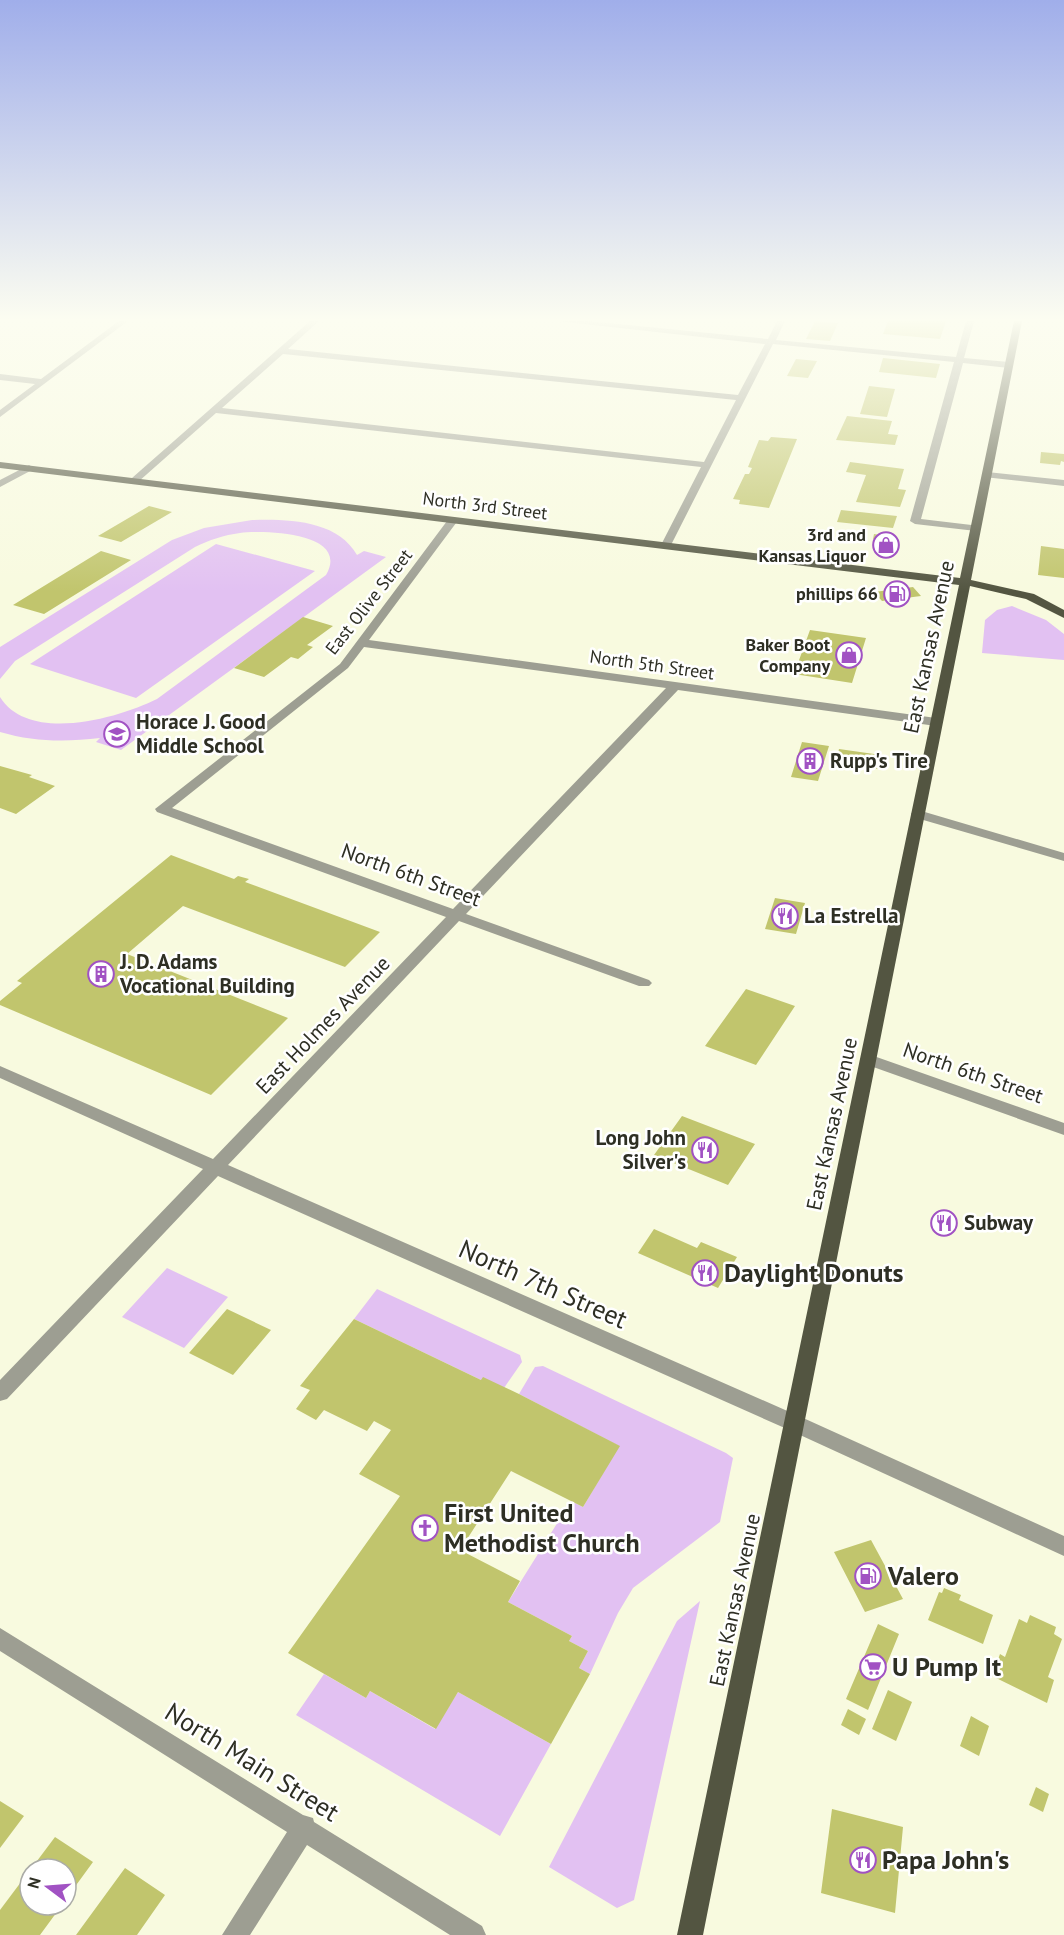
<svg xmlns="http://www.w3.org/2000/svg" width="1064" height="1935" viewBox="0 0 1064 1935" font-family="'PT Sans',sans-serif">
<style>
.green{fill:#e2c1f2}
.building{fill:#c1c56d}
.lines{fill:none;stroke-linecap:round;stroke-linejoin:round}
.minor{fill:#9d9e92;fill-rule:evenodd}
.major{fill:#535541;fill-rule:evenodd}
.labels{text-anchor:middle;stroke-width:5;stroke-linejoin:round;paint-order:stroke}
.far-street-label{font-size:18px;fill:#2e2f24;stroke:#fff}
.far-poi-label{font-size:18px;font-weight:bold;fill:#2e2f24;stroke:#fff;text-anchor:end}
.street-label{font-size:21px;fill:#2e2f24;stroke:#fff}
.poi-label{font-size:21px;font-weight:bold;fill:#2e2f24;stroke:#fff;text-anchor:start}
.near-poi-label{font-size:26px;font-weight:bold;fill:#2e2f24;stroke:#fff;text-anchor:start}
.near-street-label{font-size:26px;fill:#2e2f24;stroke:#fff}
</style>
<rect width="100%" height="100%" fill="#f8fadf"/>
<path class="green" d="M252 520C288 519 337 520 357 555L364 551 386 557 121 750 96 742 100 738C66 742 34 742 0 732V697C29 744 119 718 157 699L326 575C351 532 263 530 240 533 224 535 209 540 195 547L15 661 0 679V647L172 540 204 528Z
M216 544 315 571 136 698 30 664Z
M1012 606 1046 620 1064 634V660L982 653 985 620 997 610Z
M167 1268 228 1297 184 1348 122 1317Z
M377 1289 520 1355 522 1362 504 1388 481 1380 354 1319Z
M543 1366 726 1453 733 1458 720 1522 633 1588 618 1613 590 1674 579 1668 588 1651 569 1641 572 1636 508 1602 571 1501 583 1507 619 1446 519 1394 535 1367Z
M700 1601 634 1900 617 1908 549 1867 677 1621Z
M324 1674 366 1698 370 1691 435 1729 458 1692 551 1744 500 1836 296 1715Z"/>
<path class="building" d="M815 321 838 323 830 341 806 339Z
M888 321H946L940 339 883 334Z
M883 358 940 364 936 378 879 372Z
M796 359 817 361 808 378 787 376Z
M869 386 895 389 887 417 860 414Z
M847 416 892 421 888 434 898 435 895 445 836 440Z
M771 437 797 439 769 508 739 504 740 500 733 499 745 474H749L752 468 748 467 759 440 768 441Z
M1041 452 1064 454V462L1061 461 1060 465 1040 463Z
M850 462 904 469 898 489 906 490 900 507 856 502 866 475 846 472Z
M149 506 172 512 121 542 98 536Z
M841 510 897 516 893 528 837 522Z
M874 534 896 537 892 554 876 552 879 539H873Z
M1041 546 1064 549V578L1038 575Z
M101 551 131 560 44 614 13 605Z
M913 587 921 596 882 601 874 592Z
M303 617 333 626 307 645 313 647 298 659 291 657 264 677 234 668Z
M810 630 866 638 852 683 794 674Z
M802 742 829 746 818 781 791 777Z
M839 749 881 755 878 769 836 763Z
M0 766 32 775 29 777 55 786 16 814 0 808Z
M171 855 234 879 238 876 249 879 245 882 380 932 345 967 183 906 127 954 288 1018 211 1095 0 1005V1001L22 983 17 981Z
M775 898 805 903 796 934 765 929Z
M746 989 795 1006 756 1065 705 1046Z
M682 1116 755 1144 728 1185 654 1155Z
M654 1229 697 1248 701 1242 737 1257 718 1288 638 1253Z
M227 1309 271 1330 233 1375 189 1353Z
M354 1319 481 1380 483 1377 519 1394 620 1446 583 1507 511 1471 460 1550 520 1581 508 1602 572 1636 569 1641 588 1651 579 1668 590 1674 551 1744 458 1692 436 1729 370 1691 366 1698 288 1653 400 1496 359 1474 391 1430 374 1421 367 1431 324 1410 316 1420 296 1409 310 1390 300 1386Z
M871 1540 903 1599 865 1612 834 1552Z
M944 1588 961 1595 959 1600 993 1615 983 1644 928 1620 939 1592 942 1593Z
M1030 1615 1056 1627 1054 1634 1062 1639 1048 1677 1054 1680 1047 1703 992 1676 1000 1654 1005 1657 1019 1619 1027 1623Z
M878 1624 899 1634 868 1710 846 1699Z
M888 1690 912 1702 896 1741 872 1729Z
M848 1709 866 1719 859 1735 841 1725Z
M971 1716 989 1726 979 1756 960 1746Z
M1036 1787 1049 1794 1043 1812 1029 1805Z
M0 1801 24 1816 0 1848Z
M832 1809 903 1827 895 1913 821 1893Z
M55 1837 93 1862 66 1899V1869H31Z
M125 1868 165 1895 137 1935H76Z
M30 1870V1905H62L40 1935H0V1910Z"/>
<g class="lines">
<path class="minor" d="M119 321H128L0 417V410L35 384 0 380V374L41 379Z
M310 321H319L288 349 738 395 765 344 557 321H588L768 339 777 321H785L776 340 956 357 966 321H974L964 358 1009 362 1013 365 1009 368 963 363 921 519 980 526 981 528 976 531 915 524 910 521 954 362 773 344 671 545 666 548 661 545 701 467 216 413 138 482H132V478ZM283 354 736 400 704 462 222 408Z
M29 465 34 468 32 470 0 487V480Z
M987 472 1064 480V486L984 477 982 475Z
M450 517 459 519 369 640 936 718 942 722 936 726 678 690 466 914 649 980 652 983 649 986H639L459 921 228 1165 801 1417 1064 1536V1556L787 1429 218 1176 7 1399 0 1401V1380L203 1169 0 1078V1066L213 1159 446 917 157 812 155 809 340 664ZM364 647 666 688 453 909 172 808 348 668Z
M918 810 1064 853V861L913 817 911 814 913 811Z
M868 1054 1064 1123V1135L862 1063 860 1059Z
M0 1628 303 1815 313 1818 314 1822 482 1926 486 1935H450L307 1845 250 1935H222L287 1832 0 1651Z"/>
<path class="major" d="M1014 321H1022L971 580 1034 594 1064 610V618L1026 599 970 586 703 1935H677L959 585 0 468V462L960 578Z"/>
</g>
<linearGradient id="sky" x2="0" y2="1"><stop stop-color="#a0aeea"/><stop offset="0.54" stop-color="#fcfdf1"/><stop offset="1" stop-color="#fcfdf1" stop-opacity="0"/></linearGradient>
<rect width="1064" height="592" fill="url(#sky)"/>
<defs>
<g id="shop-ring" transform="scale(1.35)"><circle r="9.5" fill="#fff" stroke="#a152c3" stroke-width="1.5"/><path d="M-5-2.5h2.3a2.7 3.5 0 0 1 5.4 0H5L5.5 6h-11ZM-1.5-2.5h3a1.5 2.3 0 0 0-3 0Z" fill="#a152c3"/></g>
<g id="fuel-ring" transform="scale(1.35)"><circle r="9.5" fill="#fff" stroke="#a152c3" stroke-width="1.5"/><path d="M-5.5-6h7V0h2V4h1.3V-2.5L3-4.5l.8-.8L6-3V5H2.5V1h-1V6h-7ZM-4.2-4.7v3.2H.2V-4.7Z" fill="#a152c3"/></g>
<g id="school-ring" transform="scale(1.35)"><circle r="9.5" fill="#fff" stroke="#a152c3" stroke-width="1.5"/><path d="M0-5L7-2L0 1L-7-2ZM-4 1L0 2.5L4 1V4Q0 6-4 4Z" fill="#a152c3"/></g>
<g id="building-ring" transform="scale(1.35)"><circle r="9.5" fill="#fff" stroke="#a152c3" stroke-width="1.5"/><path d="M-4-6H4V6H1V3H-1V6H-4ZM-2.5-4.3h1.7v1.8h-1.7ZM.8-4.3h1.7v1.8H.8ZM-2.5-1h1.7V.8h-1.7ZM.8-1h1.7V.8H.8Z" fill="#a152c3"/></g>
<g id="restaurant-ring" transform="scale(1.35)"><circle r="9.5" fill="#fff" stroke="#a152c3" stroke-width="1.5"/><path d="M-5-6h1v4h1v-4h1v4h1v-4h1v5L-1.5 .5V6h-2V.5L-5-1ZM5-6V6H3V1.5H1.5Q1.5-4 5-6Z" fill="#a152c3"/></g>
<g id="church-ring" transform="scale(1.35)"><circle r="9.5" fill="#fff" stroke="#a152c3" stroke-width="1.5"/><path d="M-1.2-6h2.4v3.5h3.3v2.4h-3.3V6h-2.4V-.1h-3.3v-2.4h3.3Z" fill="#a152c3"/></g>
<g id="supermarket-ring" transform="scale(1.35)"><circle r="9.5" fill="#fff" stroke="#a152c3" stroke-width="1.5"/><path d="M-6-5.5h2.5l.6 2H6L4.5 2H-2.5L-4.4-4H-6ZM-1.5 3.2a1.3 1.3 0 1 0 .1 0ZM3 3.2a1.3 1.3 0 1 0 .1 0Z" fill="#a152c3"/></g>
</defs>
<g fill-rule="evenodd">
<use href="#shop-ring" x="886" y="545"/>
<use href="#fuel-ring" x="897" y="594"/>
<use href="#shop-ring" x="849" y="655"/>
<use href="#school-ring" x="117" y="734"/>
<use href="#building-ring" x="810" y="761"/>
<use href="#restaurant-ring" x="785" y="916"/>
<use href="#building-ring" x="101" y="974"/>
<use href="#restaurant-ring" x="705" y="1150"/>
<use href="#restaurant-ring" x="944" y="1223"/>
<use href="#restaurant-ring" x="705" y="1273"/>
<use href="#church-ring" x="425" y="1528"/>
<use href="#fuel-ring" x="868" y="1576"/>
<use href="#supermarket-ring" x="873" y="1667"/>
<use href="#restaurant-ring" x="863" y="1860"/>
</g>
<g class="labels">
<g class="far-street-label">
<text transform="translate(485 506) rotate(7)" y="6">North 3rd Street</text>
<text transform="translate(369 602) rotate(-52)" y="6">East Olive Street</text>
<text transform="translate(652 665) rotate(8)" y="6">North 5th Street</text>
</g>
<g class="far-poi-label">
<text x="866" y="541">3rd and<tspan x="866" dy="21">Kansas Liquor</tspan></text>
<text x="878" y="600">phillips 66</text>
<text x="830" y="651">Baker Boot<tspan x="830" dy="21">Company</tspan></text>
</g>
<g class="street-label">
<text transform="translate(929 647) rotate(-78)" y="7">East Kansas Avenue</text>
<text transform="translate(411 875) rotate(20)" y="7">North 6th Street</text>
<text transform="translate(323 1025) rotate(-46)" y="7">East Holmes Avenue</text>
<text transform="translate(973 1073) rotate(19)" y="7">North 6th Street</text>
<text transform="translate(832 1124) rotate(-78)" y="7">East Kansas Avenue</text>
<text transform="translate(735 1600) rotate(-78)" y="7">East Kansas Avenue</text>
</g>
<g class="poi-label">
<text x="136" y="729">Horace J. Good<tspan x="136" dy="24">Middle School</tspan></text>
<text x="830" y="768">Rupp's Tire</text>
<text x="804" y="923">La Estrella</text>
<text x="120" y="969">J. D. Adams<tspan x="120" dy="24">Vocational Building</tspan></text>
<text x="686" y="1145" text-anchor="end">Long John<tspan x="686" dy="24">Silver's</tspan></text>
<text x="964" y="1230">Subway</text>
</g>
<g class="near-poi-label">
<text x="724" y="1282">Daylight Donuts</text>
<text x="444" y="1522">First United<tspan x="444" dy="30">Methodist Church</tspan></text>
<text x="888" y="1585">Valero</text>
<text x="892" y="1676">U Pump It</text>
<text x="882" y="1869">Papa John's</text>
</g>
<g class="near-street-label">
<text transform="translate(543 1284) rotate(24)" y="9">North 7th Street</text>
<text transform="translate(252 1762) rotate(32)" y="9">North Main Street</text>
</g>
</g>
<g transform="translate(48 1887) rotate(286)"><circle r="28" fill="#ffffff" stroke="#abaca7" stroke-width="1.5"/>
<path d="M0-4.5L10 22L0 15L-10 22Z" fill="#a152c3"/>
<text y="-9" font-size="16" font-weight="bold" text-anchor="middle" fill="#2e2f24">N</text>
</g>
</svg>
